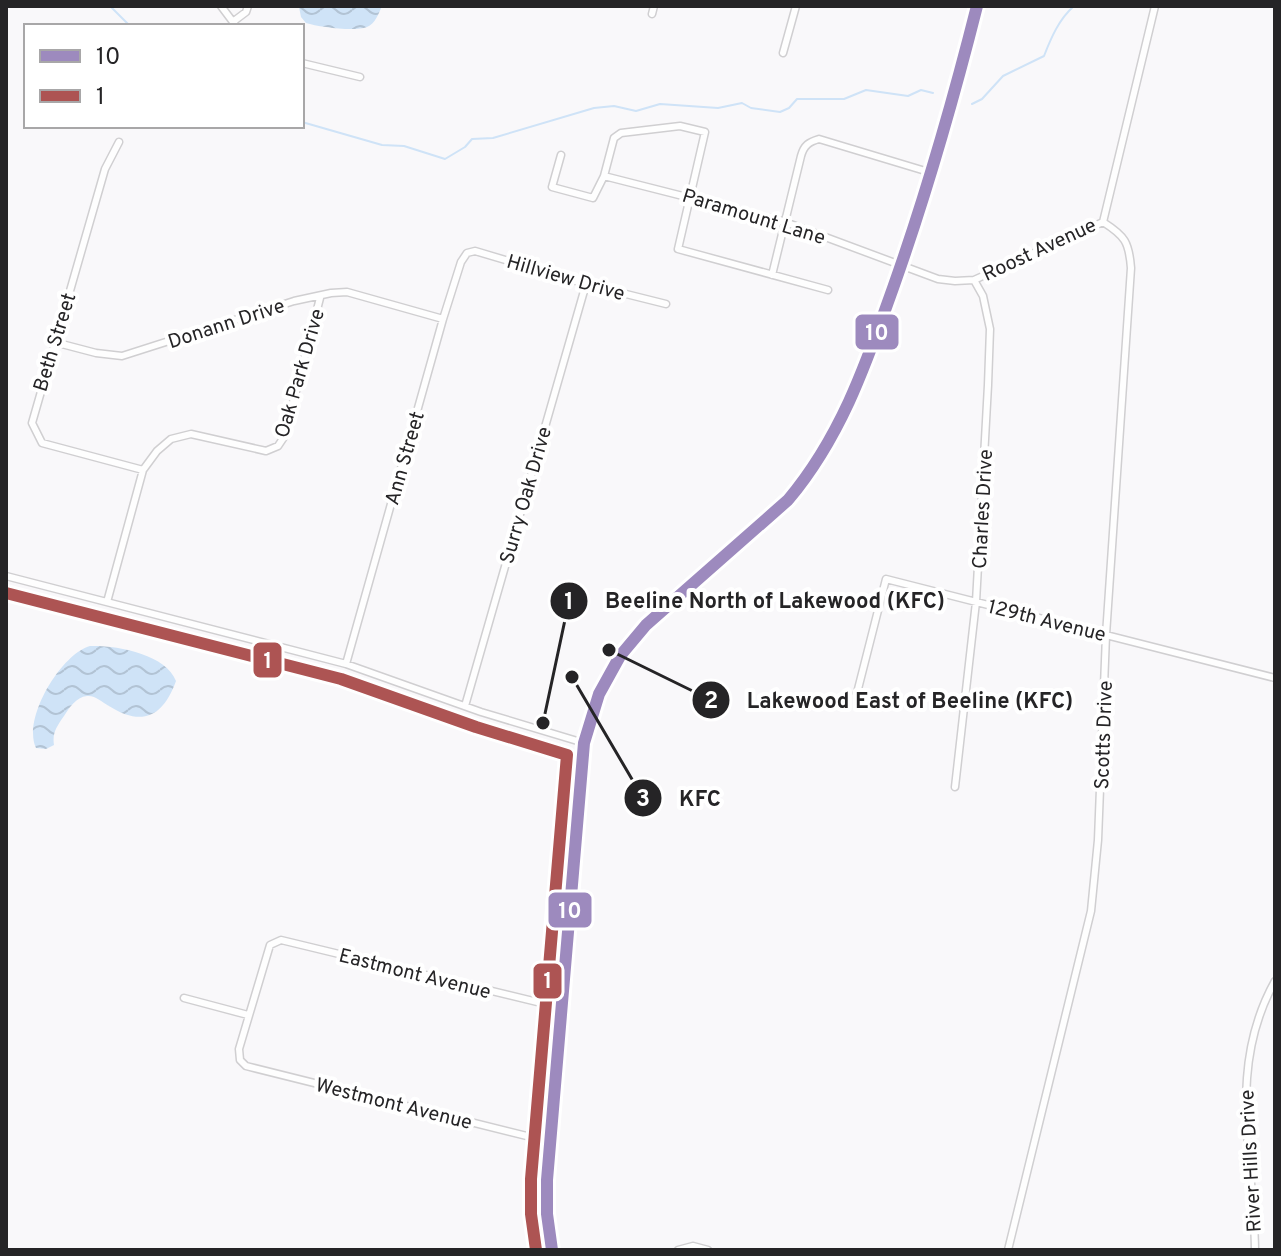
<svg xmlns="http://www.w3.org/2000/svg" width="1281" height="1256" viewBox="0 0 1281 1256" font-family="Overpass,sans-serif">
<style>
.water{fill:url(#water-waves)}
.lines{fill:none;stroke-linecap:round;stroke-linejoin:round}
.stream{stroke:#cfe3f7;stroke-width:2}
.street-casing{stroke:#d0cfd1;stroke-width:9}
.secondary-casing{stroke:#d0cfd1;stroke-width:12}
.street{stroke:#fefefe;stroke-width:6}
.secondary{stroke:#f7f4f6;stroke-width:9}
.bus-1-casing{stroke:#fff;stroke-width:18}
.bus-2-casing{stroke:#fff;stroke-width:18}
.bus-1{stroke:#9d8abe;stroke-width:12}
.bus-2{stroke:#ad5453;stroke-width:12}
.labels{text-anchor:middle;stroke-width:8;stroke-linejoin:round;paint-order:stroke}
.street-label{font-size:20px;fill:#252426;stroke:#fff}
.leader{fill:none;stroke:#252426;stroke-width:3}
.callout-dot{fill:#252426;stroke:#fff;stroke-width:3}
.mark-label{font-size:24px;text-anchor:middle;font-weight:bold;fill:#fff}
.callout-label{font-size:22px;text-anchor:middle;font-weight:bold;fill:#252426;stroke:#fff;stroke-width:8;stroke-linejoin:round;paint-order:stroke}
.line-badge{stroke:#fff;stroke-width:3}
.badge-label{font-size:22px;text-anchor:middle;font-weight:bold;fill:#fff}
</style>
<defs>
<pattern id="water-waves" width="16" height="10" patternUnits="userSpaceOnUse" patternTransform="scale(2)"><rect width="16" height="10" fill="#cfe3f7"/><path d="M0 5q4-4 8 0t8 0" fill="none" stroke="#b2c3d4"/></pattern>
</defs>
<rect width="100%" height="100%" fill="#f9f8fa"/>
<path class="water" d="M382 6C379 13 375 24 367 27 355 32 319 27 306 23L301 17 299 7Z
M90 646C116 645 166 654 176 681 163 717 142 727 109 706 102 702 95 695 87 696 76 697 69 708 64 716 57 726 52 733 54 745L46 749 36 748C22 719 61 654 90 646Z"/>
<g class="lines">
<path class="stream" d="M110 6 130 26
M972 104 982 99 1003 76 1044 56C1051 38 1059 19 1074 6
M302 122 382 145 404 146 445 159 465 147 472 139 493 138 594 108 614 106 636 111 660 104 718 108 742 103 751 108 780 112 789 108 797 99H844L866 90 908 96 921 90 933 93"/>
<g class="street-casing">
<path id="street" d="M221 6 236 26
M652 14 654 6
M234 21 246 12 248 6
M783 53 796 6
M302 63 360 77
M119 142 105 169 32 423 42 443 143 470
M561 155 552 187 593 198 604 176 614 138 621 133 680 126 705 132 678 249 828 290
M604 176 785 222 938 279 955 281 974 280 1103 222 1155 6
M772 275 801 156C804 145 809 142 819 139L932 173
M54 342 96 353 122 356 294 301 331 293 347 292 443 319
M6 576 346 664 481 712 584 743
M107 602 143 470 157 451 171 439 191 434 266 451 278 446 284 437 320 298
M346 664 443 319 461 262 467 253 475 251 586 284 666 304
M857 693 886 579 1275 678
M465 706 586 284
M955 787 976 602 988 385 990 329 983 296 974 280
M184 998 248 1015
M551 1142 246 1066 240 1060 239 1049 270 945 281 940 562 1008
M678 1250 693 1246 708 1250
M1008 1250 1091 911 1098 840 1106 635 1131 268C1129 242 1125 236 1103 222
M1255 1250C1254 1156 1226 1069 1275 981"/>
</g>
<g class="secondary-casing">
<path id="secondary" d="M552 1250 547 1214V1180L584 743 599 694 620 656 646 625 788 500C842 441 858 383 885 311 921 211 951 109 977 6"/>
</g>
<use href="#street" class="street"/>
<use href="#secondary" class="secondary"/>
<g class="bus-1-casing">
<path id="bus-1" d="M552 1250 547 1214V1180L584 743 599 694 620 656 646 625 788 500C841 437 866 364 893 288 926 195 953 101 977 6"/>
</g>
<g class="bus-2-casing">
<path id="bus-2" d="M6 593 341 679 476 727 567 755 531 1179V1214L536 1250"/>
</g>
<use href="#bus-1" class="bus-1"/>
<use href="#bus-2" class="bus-2"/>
</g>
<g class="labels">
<g class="street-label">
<text transform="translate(754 216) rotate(17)" y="7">Paramount Lane</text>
<text transform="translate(1039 249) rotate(-25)" y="7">Roost Avenue</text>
<text transform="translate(566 277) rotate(16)" y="7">Hillview Drive</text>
<text transform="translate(226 323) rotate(-18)" y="7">Donann Drive</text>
<text transform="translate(54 342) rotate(-73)" y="7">Beth Street</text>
<text transform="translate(299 373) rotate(-74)" y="7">Oak Park Drive</text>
<text transform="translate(404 458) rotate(-74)" y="7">Ann Street</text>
<text transform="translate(525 495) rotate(-74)" y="7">Surry Oak Drive</text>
<text transform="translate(982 509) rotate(-87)" y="7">Charles Drive</text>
<text transform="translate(1047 620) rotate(14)" y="7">129th Avenue</text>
<text transform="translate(1103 735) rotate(-88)" y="7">Scotts Drive</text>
<text transform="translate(415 973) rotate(14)" y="7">Eastmont Avenue</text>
<text transform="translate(394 1103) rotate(14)" y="7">Westmont Avenue</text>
<text transform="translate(1250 1161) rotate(-93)" y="7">River Hills Drive</text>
</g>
</g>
<path class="leader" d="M543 723L569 601M609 650L711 700M572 677L643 798"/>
<g class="callout-dot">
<circle cx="543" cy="723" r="8"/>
<circle cx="609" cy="650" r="8"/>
<circle cx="572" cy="677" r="8"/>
<circle cx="569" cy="601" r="20"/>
<circle cx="711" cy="700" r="20"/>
<circle cx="643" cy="798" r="20"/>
</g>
<g class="mark-label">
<text x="569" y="609">1</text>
<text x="711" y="708">2</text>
<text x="643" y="806">3</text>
</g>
<g class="callout-label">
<text x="775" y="608">Beeline North of Lakewood (KFC)</text>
<text x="910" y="708">Lakewood East of Beeline (KFC)</text>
<text x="700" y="806">KFC</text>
</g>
<g class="line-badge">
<rect x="854" y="313" width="46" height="38" rx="8" fill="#9d8abe"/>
<rect x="252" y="641" width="31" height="38" rx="8" fill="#ad5453"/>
<rect x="547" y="891" width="46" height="38" rx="8" fill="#9d8abe"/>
<rect x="532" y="962" width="31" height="38" rx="8" fill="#ad5453"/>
</g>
<g class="badge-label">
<text x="877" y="340">10</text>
<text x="268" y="668">1</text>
<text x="570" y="918">10</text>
<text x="548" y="988">1</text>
</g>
<rect width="1281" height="1256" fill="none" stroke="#252426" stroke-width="16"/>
<rect x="24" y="24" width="280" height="104" fill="#ffffff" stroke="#a8a7a8" stroke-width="2"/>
<rect x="40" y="50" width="40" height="12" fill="#9d8abe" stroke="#a8a7a8" stroke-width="2"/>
<text x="96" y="64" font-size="24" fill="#252426">10</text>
<rect x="40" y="90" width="40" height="12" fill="#ad5453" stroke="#a8a7a8" stroke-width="2"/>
<text x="96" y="104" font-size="24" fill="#252426">1</text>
</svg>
